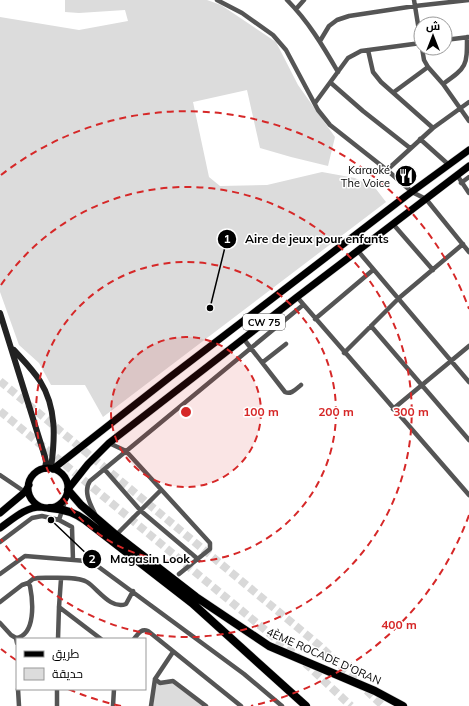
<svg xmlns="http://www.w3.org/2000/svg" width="469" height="706" viewBox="0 0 469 706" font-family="Mulish,Cairo,sans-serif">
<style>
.green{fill:#dcdcdc}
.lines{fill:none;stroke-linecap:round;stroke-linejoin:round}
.motorway-tunnel{stroke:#d9d9d9;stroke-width:8;stroke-dasharray:8 4;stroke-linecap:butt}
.primary-casing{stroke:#dbdbdb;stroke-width:8}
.motorway-casing{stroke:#dbdbdb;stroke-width:9}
.minor{stroke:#555;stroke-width:4.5}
.secondary{stroke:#222;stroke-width:6}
.primary{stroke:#000;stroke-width:7}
.motorway{stroke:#000;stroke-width:8}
.ring{fill:none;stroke:#d62828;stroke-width:2;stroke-dasharray:7 5}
.labels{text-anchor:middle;stroke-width:3;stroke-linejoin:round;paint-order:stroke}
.shield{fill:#fff;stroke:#4c4c4c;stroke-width:1}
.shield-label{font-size:10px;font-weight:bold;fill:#000}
.poi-label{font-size:11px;fill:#000;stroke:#fff;text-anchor:end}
.street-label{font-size:11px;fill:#000;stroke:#fff}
.centre{fill:#d62828;stroke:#fff;stroke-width:2}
.ring-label{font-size:12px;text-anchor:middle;font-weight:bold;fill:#d62828;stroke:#fff;stroke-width:3;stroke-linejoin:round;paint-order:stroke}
.leader{fill:none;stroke:#000;stroke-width:1.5}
.callout-dot{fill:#000;stroke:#fff;stroke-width:1.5}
.mark-label{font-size:12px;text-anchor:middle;font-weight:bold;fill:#fff}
.callout-label{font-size:12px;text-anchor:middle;font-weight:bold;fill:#000;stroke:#fff;stroke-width:3;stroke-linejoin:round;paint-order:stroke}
</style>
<rect width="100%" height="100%" fill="#fff"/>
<path class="green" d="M65 0H207L221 5 276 42 298 85 335 137 328 166 291 157 260 148 247 90 193 102 209 177 220 186 267 185 322 172 355 178 376 189 386 202 103 417 85 385H51L39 363 19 345 0 292V17L79 30 128 21 125 10 79 13 65 12Z
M170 680 203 706H153L155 688 157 681Z"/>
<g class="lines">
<path class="motorway-tunnel" d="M0 381 320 646 383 706
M0 411 304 662 351 706"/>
<g class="primary-casing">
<path id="primary" d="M28 488a20 20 0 1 1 40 0a20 20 0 1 1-40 0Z
M53 469 170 377 406 196 469 150
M69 488 88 464 109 443 297 297 469 166
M0 513 25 492 29 485
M0 528C13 519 25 507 41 507"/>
</g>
<g class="motorway-casing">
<path id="motorway" d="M68 490 81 505 116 535 196 597 269 646 375 691 403 706
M50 508C64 509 74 512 85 520L192 603 306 706"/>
</g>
<path class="minor" d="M217 0 242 13 273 35 286 50 318 110 330 125 387 170 412 192 426 199 469 252
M287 0C308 21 323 46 338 72
M414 0 421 43
M296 9 304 0
M445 40 469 37
M320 41 329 26 337 20 349 16 415 6 469 0
M422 48 424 60 428 67 443 84 469 121
M368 50 373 72 381 82 433 128
M331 83 363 111 410 148
M443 84C467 67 467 66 467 37
M394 92 428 67
M315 103 348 58 361 51 421 43
M420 139 449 165
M387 170 433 128 469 102
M457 175 469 193
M461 183 469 177
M393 224 433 270
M358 251 469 382
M297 297 469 495
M315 319 373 270
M371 326 469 440
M243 338 285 392C291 395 296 389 301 385
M344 353 399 298 463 244
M263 362 286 344
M393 409 469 346
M109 443 126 451 210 543V549L179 574
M105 470 141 511 199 560
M0 475 25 492
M95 514C90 504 83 491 90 481L303 305
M59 520 72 527 73 560
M116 535 161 490
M0 542 32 518 42 516 59 520 66 498
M0 574 25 556 86 561 96 565 244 674 282 706
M28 583 33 579 38 578C50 578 78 576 87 582 98 589 111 610 126 604L133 591
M0 602 22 585 28 583 30 586C33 601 36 635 16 638
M59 607 101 639
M0 623 11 635 16 638 17 643
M58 639 59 607 61 579
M134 639C138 634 141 628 148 631L241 706
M155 679 160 683 173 681 206 706
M18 689 19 706
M57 706V689
M113 706 114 689
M151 706 155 679 173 652"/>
<path class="secondary" d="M0 313 45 457 46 462 45 469
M14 350C23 360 33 370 40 381 57 408 55 439 51 468"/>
<use href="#primary" class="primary"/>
<use href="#motorway" class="motorway"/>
</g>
<circle cx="186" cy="412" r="75" fill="#d62828" fill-opacity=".12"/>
<g class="ring">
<circle cx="186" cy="412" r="75"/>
<circle cx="186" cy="412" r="150"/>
<path d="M1 285A225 225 0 1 1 1 539"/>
<path d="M469 515A301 301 0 0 1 251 706M121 706A301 301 0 0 1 68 689M16 660A301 301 0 0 1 1 649M1 175A301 301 0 0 1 469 309"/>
</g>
<defs>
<g id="restaurant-disc" transform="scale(1.15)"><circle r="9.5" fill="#000" stroke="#fff"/><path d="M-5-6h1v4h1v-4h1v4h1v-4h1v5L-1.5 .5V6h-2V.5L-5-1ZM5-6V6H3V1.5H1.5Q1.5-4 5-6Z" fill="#fff"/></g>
</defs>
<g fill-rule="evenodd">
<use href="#restaurant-disc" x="406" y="176"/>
</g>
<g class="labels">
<rect class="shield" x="243" y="314" width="42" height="16" rx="3"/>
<g class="shield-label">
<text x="264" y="326">CW 75</text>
</g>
<g class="poi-label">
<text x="390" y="174">Karaoké<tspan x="390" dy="13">The Voice</tspan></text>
</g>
<g class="street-label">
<text transform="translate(324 656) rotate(24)" y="4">4ÈME ROCADE D'ORAN</text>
</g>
</g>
<circle cx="186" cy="412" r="6" class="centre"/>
<g class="ring-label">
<text x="261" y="416">100 m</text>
<text x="336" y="416">200 m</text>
<text x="411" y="416">300 m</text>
<text x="399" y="629">400 m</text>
</g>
<path class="leader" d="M210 308L227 239M51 520L92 559"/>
<g class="callout-dot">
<circle cx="210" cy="308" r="4"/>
<circle cx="51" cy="520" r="4"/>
<circle cx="227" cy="239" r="10"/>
<circle cx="92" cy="559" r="10"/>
</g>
<g class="mark-label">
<text x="227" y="243">1</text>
<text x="92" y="563">2</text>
</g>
<g class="callout-label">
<text x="317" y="243">Aire de jeux pour enfants</text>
<text x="150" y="563">Magasin Look</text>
</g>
<rect x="16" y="638" width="130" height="52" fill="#ffffff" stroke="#999999"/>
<rect x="24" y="651" width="20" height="6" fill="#000000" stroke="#999999"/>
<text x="52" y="658" font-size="12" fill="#000000">طريق</text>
<rect x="24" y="668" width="20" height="12" fill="#dcdcdc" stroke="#999999"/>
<text x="52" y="678" font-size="12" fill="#000000">حديقة</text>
<g transform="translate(433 36)"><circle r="19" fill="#ffffff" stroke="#999999"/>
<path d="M0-3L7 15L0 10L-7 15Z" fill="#000000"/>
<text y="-6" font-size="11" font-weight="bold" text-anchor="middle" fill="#000000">ش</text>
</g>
</svg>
